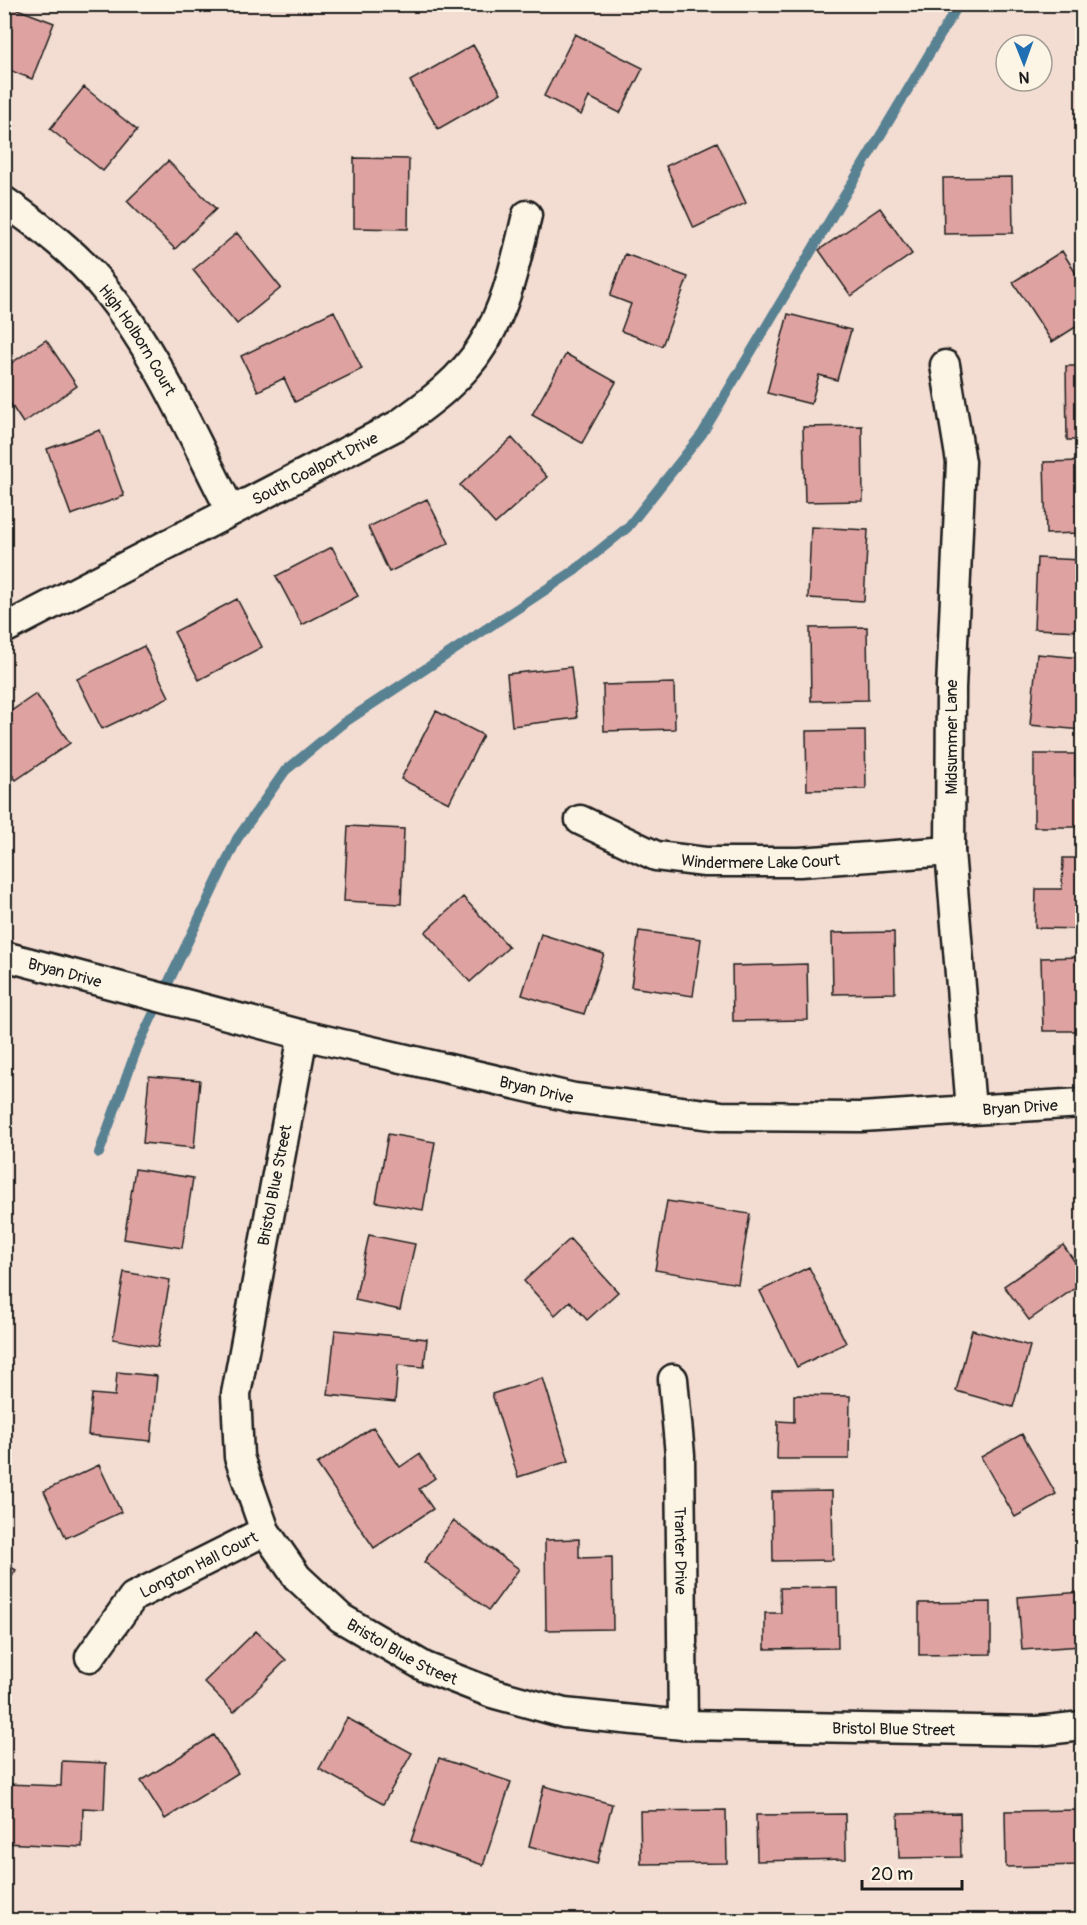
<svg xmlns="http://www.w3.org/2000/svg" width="1087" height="1925" viewBox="0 0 1087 1925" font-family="Pangolin,sans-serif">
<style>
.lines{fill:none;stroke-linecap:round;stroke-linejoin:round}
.stream{stroke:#588192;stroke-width:10}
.building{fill:#dea3a1;stroke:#1c1c1c;stroke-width:1.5}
.minor-casing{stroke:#1c1c1c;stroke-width:33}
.minor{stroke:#fcf5e5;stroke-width:28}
.labels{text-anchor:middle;stroke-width:4.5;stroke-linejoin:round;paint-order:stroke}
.street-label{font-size:16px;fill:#1c1c1c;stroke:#fcf5e5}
</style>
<rect width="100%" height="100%" fill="#f3dcd1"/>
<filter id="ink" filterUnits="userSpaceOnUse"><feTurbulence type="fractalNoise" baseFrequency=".0167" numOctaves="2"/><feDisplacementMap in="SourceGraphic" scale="12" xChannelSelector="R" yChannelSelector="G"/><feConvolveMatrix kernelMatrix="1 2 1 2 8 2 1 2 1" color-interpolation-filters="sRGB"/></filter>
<g filter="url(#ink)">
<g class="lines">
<path class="stream" d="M99 1153 137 1048 237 839 285 771 342 724 574 571 628 527 702 434 959 4"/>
</g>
<path class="building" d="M4 4 54 23 32 79 4 68Z
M575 34 643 68 620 113 589 97 581 115 544 96Z
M473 45 501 93 438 129 410 81Z
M84 87 137 130 103 171 50 129Z
M717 142 746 203 694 228 666 166Z
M354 158 409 159 408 229 354 228Z
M168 161 216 209 175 249 127 201Z
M1012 177 1013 233 944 234 943 178Z
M880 208 912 254 851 296 819 250Z
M237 233 281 288 237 324 193 270Z
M1062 251 1082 283V323L1052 342 1013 282Z
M625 254 688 277 662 346 621 331 631 304 610 296Z
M334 311 362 369 295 402 284 378 258 391 241 356Z
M788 314 851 330 837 380 819 375 811 404 767 393Z
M46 340 77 386 23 423 4 394V368Z
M566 354 616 382 582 443 532 415Z
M1066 366H1082V440H1067Z
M862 426 863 501 805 502 803 427Z
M100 430 124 496 71 515 47 449Z
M512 438 547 477 495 524 460 485Z
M1082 461V533L1046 534 1044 462Z
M427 499 449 543 389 572 368 527Z
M811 527 868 530 864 601 808 598Z
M332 547 358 596 302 625 276 576Z
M1037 558 1082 560V631L1034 629Z
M237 599 262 647 199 680 174 632Z
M867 627 868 700 811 701 810 628Z
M144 646 169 697 102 729 77 679Z
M1037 654 1082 658V730L1030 725Z
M571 667 577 718 512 726 507 674Z
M674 683 675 729 604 731 603 685Z
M36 694 70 743 16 780 4 764V716Z
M436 711 483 735 449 803 401 779Z
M865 730 866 789 807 790 806 731Z
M1034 754H1075V776H1082V827H1034Z
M348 826 404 829 401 904 344 901Z
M1063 858H1082V929L1035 928 1036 889H1062Z
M463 897 509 947 470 982 425 932Z
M639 931 701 939 693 996 631 987Z
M894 932 895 993 833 994 832 933Z
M541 934 604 954 584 1014 522 995Z
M1082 957V1031H1043L1041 958Z
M807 964 808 1020 733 1021 732 966Z
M149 1076 200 1080 194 1148 143 1143Z
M388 1134 435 1142 423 1210 376 1202Z
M135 1169 193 1178 182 1248 124 1239Z
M667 1201 750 1214 738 1284 655 1270Z
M369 1235 415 1244 400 1310 355 1300Z
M570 1239 618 1292 587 1320 570 1301 555 1315 524 1281Z
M1063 1245 1082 1272V1283L1029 1320 1004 1286Z
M809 1267 846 1343 797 1367 760 1291Z
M124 1272 170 1280 158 1347 113 1339Z
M335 1330 427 1339 424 1367 398 1365 395 1402 328 1395Z
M972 1330 1030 1346 1013 1407 956 1391Z
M117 1372 157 1376 151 1441 88 1435 92 1394 115 1396Z
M543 1378 569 1461 518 1477 492 1394Z
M794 1395 850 1396 849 1459H777L778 1421 794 1422Z
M373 1427 400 1467 419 1454 435 1478 419 1489 433 1509 374 1548 317 1464Z
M1022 1434 1056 1494 1015 1517 981 1457Z
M99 1465 121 1512 66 1538 44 1491Z
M832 1491 833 1560 773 1561 772 1492Z
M453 1521 519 1569 489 1610 424 1562Z
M579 1539V1558L612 1557 613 1629 546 1630 545 1540Z
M4 1563 16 1570 4 1589Z
M837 1587 838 1648 765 1649V1613H781L780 1588Z
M1082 1592V1646L1022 1650 1018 1597Z
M991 1602V1654L919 1655V1603Z
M256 1631 286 1660 234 1712 204 1682Z
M347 1718 412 1753 383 1804 319 1769Z
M214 1735 238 1773 165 1819 141 1781Z
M439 1758 511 1782 483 1865 411 1841Z
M62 1761 106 1763 104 1809 83 1808 82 1847 4 1843 6 1784 61 1786Z
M544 1786 612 1804 597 1864 529 1846Z
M726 1810 727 1863 641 1864 640 1811Z
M1078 1810 1079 1865 1006 1867 1005 1811Z
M960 1813 961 1857 899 1858 898 1814Z
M845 1814 846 1859 757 1861 756 1815Z"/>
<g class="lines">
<g class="minor-casing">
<g id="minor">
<path id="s1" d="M4 201C40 226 77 254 104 288 158 354 192 436 231 511"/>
<path d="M945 365 961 462 951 688 950 851 971 1110"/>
<path id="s2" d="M4 629 398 425C429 403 462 379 482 346 507 307 516 260 527 215"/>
<path id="s3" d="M580 820 656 856 705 862H800L950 851"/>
<path id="s4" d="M4 956 303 1035 574 1098 721 1116 861 1117 1082 1103"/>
<path id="s5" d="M303 1035 236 1394 239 1457 265 1531 297 1577 341 1618 425 1667 492 1693 564 1713 683 1725 1038 1731 1082 1726"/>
<path id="s6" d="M673 1379 680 1455 683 1725"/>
<path id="s7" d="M90 1657 133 1597 265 1531"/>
</g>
</g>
<use href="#minor" class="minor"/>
</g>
</g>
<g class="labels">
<g class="street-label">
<text dy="6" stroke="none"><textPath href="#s1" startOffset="195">High Holborn Court</textPath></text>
<text dy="6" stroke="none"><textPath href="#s2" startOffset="350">South Coalport Drive</textPath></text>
<text transform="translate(951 737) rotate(-90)" y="6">Midsummer Lane</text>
<text dy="6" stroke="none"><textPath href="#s3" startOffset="189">Windermere Lake Court</textPath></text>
<text dy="6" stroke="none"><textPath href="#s4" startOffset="63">Bryan Drive</textPath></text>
<text dy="6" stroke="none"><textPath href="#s4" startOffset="549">Bryan Drive</textPath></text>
<text dy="6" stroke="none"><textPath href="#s4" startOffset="1035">Bryan Drive</textPath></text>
<text transform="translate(274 1185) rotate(-79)" y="6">Bristol Blue Street</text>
<text dy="6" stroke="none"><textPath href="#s6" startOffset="172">Tranter Drive</textPath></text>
<text dy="6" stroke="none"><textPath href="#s7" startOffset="147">Longton Hall Court</textPath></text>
<text dy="6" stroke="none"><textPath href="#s5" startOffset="693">Bristol Blue Street</textPath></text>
<text dy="6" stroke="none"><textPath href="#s5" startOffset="1197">Bristol Blue Street</textPath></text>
</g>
</g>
<rect width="1087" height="1925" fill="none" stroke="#fcf5e5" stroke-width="24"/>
<rect x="12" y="12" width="1063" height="1901" fill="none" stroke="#1c1c1c" stroke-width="2" filter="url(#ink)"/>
<g transform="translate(1024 63) rotate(179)"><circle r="28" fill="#fcf5e5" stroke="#a29e95" stroke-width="1.5"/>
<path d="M0-4.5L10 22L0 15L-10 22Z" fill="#1f6fb2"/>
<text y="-9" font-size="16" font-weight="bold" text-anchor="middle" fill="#1c1c1c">N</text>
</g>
<path d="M862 1880v9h100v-9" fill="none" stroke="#1c1c1c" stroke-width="3"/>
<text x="871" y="1880" font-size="18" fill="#1c1c1c" stroke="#fcf5e5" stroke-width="4.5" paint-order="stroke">20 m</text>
</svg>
